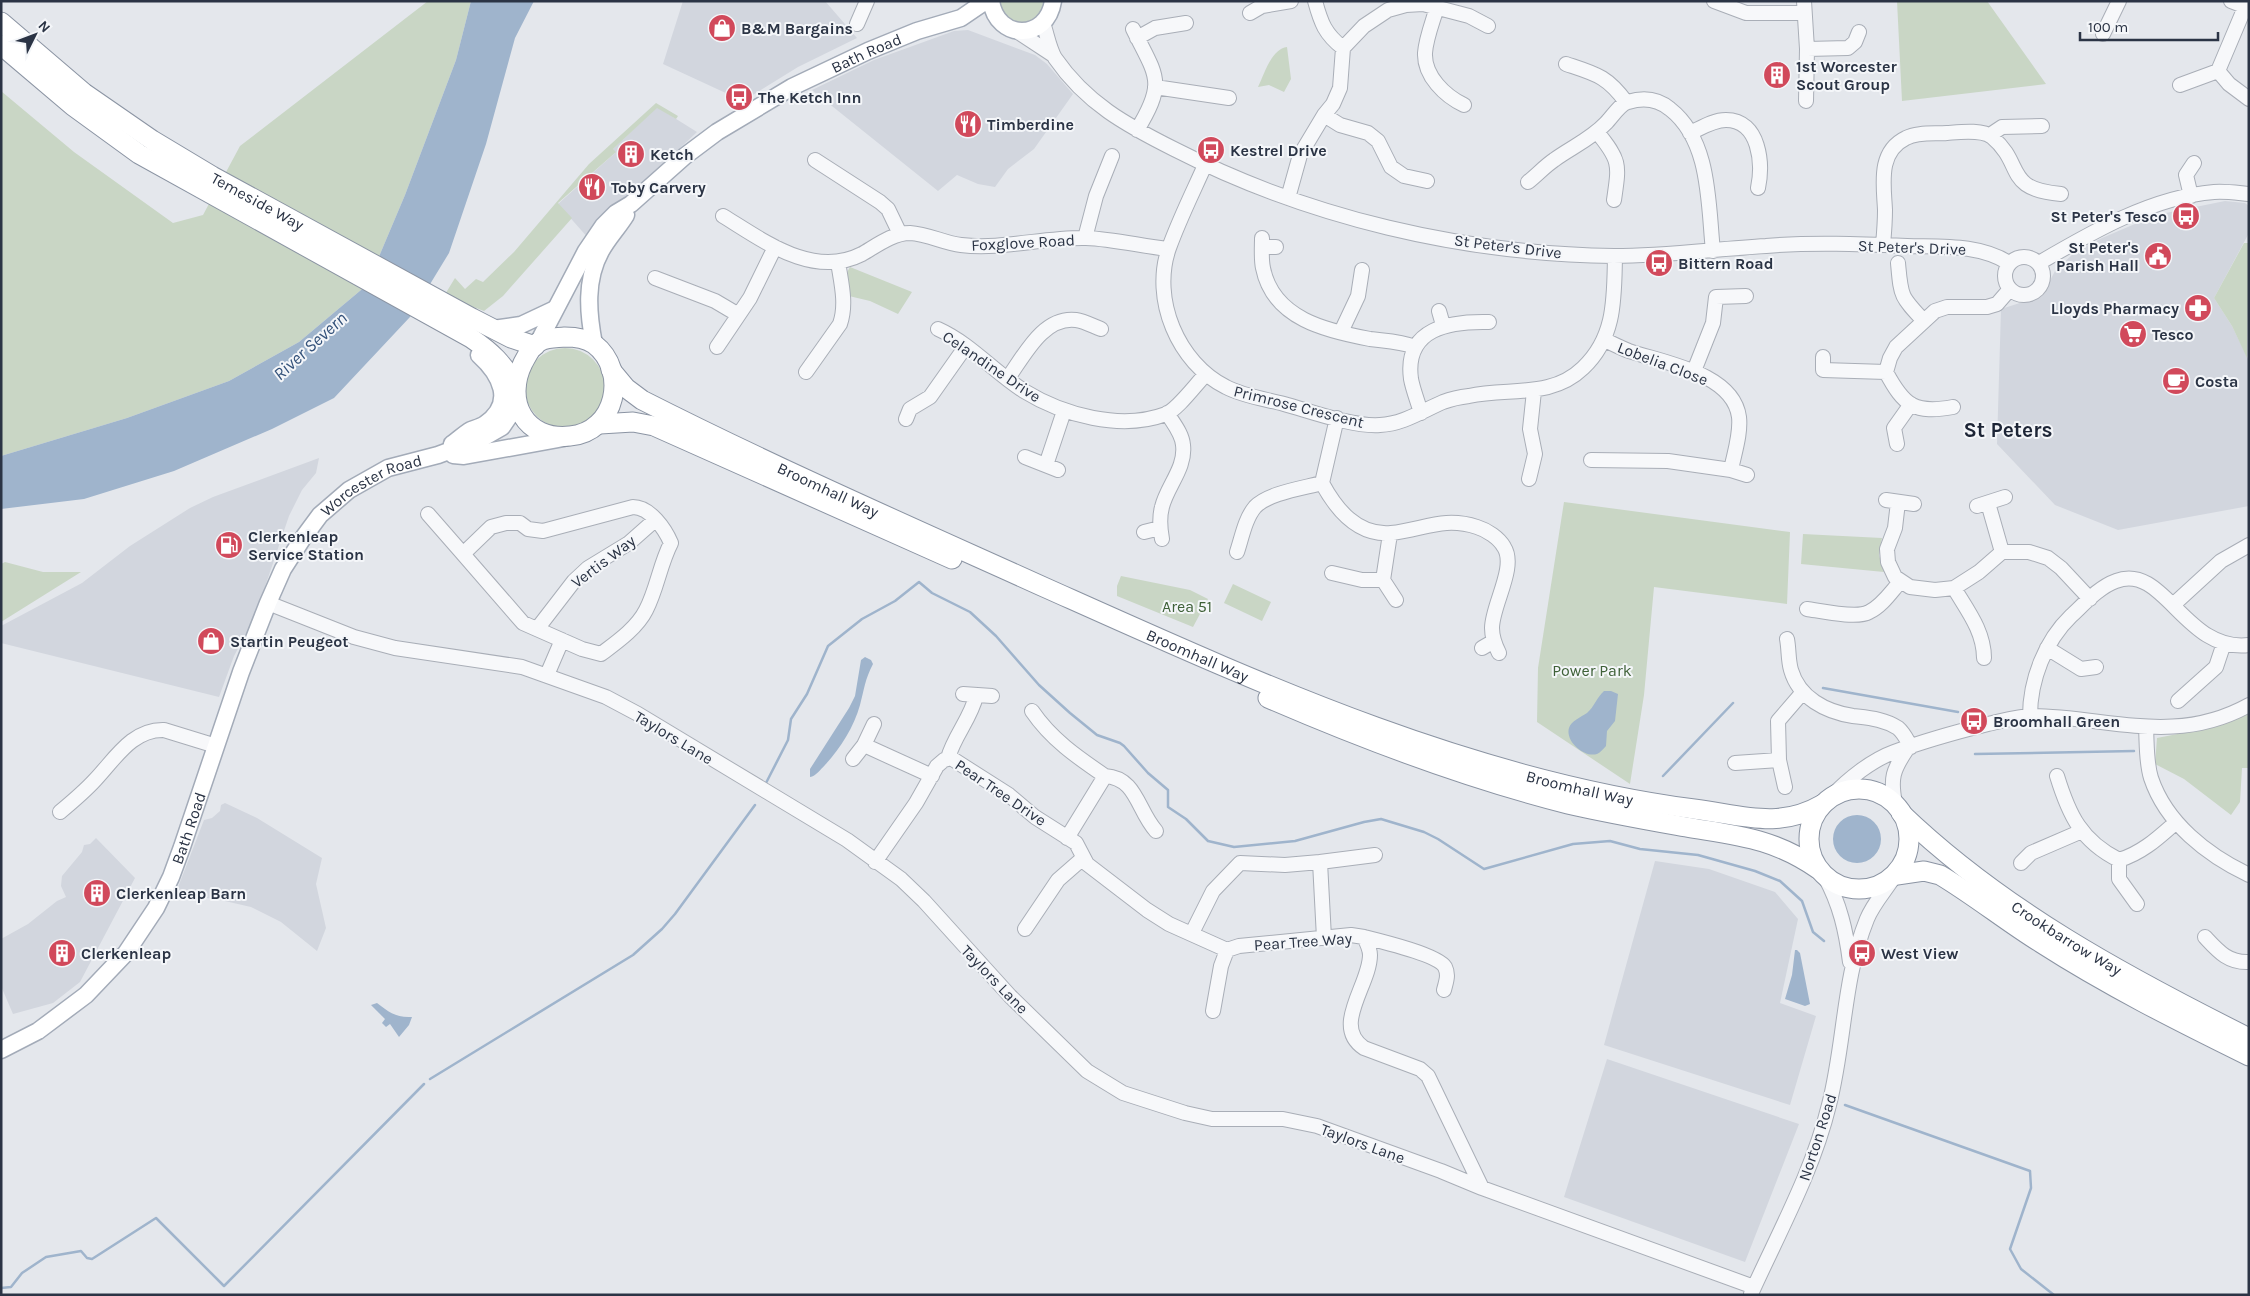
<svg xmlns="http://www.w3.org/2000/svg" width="2250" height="1296" viewBox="0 0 2250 1296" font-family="Karla,sans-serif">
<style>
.built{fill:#d2d6de}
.green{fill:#c9d6c5}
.water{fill:#9fb4cc}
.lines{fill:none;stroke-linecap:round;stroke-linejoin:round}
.stream{stroke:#9fb4cc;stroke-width:2.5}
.minor-casing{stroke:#a9aeb7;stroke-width:16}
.major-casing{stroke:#a3abb8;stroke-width:19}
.highway-casing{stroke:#8b94a3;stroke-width:21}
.minor{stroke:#f7f8fa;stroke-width:14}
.major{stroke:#fff;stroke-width:16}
.highway{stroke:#fff;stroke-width:19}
.labels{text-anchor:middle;stroke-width:4;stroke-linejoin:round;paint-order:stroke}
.poi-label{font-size:16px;font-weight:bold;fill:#2b3445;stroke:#f4f6f9;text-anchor:start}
.street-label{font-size:16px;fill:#2b3445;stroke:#f4f6f9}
.park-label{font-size:16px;fill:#3f6138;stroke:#f4f6f9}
.water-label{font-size:18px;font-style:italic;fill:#34527a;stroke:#f4f6f9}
.district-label{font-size:21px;font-weight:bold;fill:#1d2536;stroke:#f4f6f9}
</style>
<rect width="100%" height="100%" fill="#e4e7ec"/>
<path class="built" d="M683 1H825L857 38 798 67 743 101 663 64Z
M968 30 1035 55 1047 64 1073 94 1034 149 1008 169 995 187 978 184 957 175 938 191 812 90 874 60 954 31Z
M657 107 697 132 646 180 589 239 558 204 615 153 613 149Z
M2225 201 2245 203 2249 206V233L2214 298 2232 326 2249 361V506L2118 530 2055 505 1997 444 2001 309 2042 296 2055 271 2075 252 2102 238 2156 215Z
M319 458 316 473 302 490 289 516 254 619 234 656 219 697 1 643V626L82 583 130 546 190 508 213 497Z
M225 803 257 818 322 858 316 884 326 928 317 951 281 922 251 907 216 899 175 895 204 820 212 818 220 811 221 805Z
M96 838 135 878 80 982 53 1003 13 1014 1 986V939L28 924 57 901 66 897 61 886 62 876 82 852 84 845 90 844Z
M1655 861 1709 869 1775 892 1798 919 1780 1003 1816 1016 1790 1105 1604 1045Z
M1607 1059 1799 1124 1745 1262 1564 1197Z"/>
<path class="green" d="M428 1H471L456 60 405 195 367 285 299 342 229 381 127 418 1 456V91L74 152 173 223 203 215 240 146Z
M998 1H1046L1037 20 1021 25 1006 19Z
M1897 1H1987L2046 84 1902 101Z
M1287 47 1291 79 1284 92 1269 85 1258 87C1264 75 1271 49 1287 47Z
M656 103 678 116 676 119 657 108 613 149 616 152 558 203 572 218 503 296 484 311 444 296 455 278 465 289 476 279 483 282 514 252 589 164Z
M2244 243H2249L2247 358 2232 326 2214 298Z
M850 267 912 292 898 314 870 301 849 296 846 274Z
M525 388a40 40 0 1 1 80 0a40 40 0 1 1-80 0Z
M1564 502 1790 532 1787 604 1654 587 1644 695 1630 784 1537 722 1538 668Z
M1803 534 1882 538 1879 555 1884 572 1801 564Z
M5 562 43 572H81L1 622V564Z
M1121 576 1190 590 1208 599 1193 627 1117 596V586Z
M1233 584 1271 602 1262 621 1224 603Z
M2249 714V768H2242L2240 802 2231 815 2184 779 2155 764 2157 738 2213 727Z"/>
<path class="water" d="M471 1H534L515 38 486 144 449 253 410 317 334 398 272 429 174 471 84 499 1 509V456L127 418 229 381 299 342 367 285 405 195 456 60Z
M865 657 871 660 873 664C865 679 864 690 860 705 854 727 840 749 825 765 820 770 816 776 810 777V769L849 708 855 696 861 660Z
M1604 691H1611L1618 694 1615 721 1607 731 1606 746C1603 749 1600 753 1597 754 1584 758 1565 741 1569 728 1571 721 1581 717 1587 713 1594 707 1597 697 1604 691Z
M1833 839a24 24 0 1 1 48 0a24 24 0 1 1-48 0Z
M1795 950H1797L1800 953 1810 1004 1805 1006 1785 999 1792 975Z
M377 1003C389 1012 396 1018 412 1017L409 1025 399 1037 390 1024 386 1027 382 1023 385 1019 371 1005Z"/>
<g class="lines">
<path class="stream" d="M1823 688 1958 712
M1975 754 2134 751
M1663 776 1733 703
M766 783 788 740 791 719 807 694 828 646 862 619 895 601 919 582 932 593 970 612 996 636 1039 685 1070 713 1097 735 1120 743 1124 746 1148 773 1168 790V807L1186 819 1208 841 1234 847 1295 841 1364 822 1381 819 1424 832 1438 839 1484 869 1573 844 1610 841 1640 849 1698 855 1755 871 1780 881 1802 901 1813 932 1824 941
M430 1079 633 955 662 929 675 914 755 805
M1845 1105 2030 1171 2031 1188 2010 1249 2021 1269 2054 1295
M1 1288 11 1287 22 1273 46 1257 81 1251 87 1258 92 1259 156 1218 224 1286 424 1084"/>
<g class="minor-casing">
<path id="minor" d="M1315 1C1321 23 1325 34 1343 48
M1714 1 1746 13H1804
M1804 1 1807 49 1806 101
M2231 1 2249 8
M1437 7C1433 21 1426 38 1425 53 1424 76 1445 96 1464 105
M2245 7 2218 71 2229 84 2249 99
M1250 13 1262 6 1291 1
M1043 23C1047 34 1049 48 1055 58 1086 103 1126 125 1174 149 1309 218 1463 254 1614 256 1665 256 1715 249 1766 246 1812 242 1860 244 1907 246 1942 247 1979 244 2009 263
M857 24 867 1
M1133 29C1156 76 1167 81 1137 130
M1018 32 1053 55
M2103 34 2119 1
M1137 38 1155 28 1186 23
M1807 49 1848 48 1855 42 1859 32
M1566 64C1596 74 1607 76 1626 102
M2180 85 2218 71
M1155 87 1229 98
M1324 115 1340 125 1368 133 1378 141 1391 167 1404 176 1427 181
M1597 132C1621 161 1619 165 1614 200
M1690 133C1701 128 1713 120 1726 120 1760 120 1763 164 1758 188
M1990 135 2002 127 2042 126
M815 160 880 202 888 209 900 234
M1205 165C1193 192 1179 220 1169 248 1151 299 1178 363 1226 387 1243 396 1265 399 1284 404 1310 411 1353 427 1380 425 1403 424 1422 411 1443 402 1451 399 1460 397 1469 396 1508 387 1551 399 1583 368 1616 337 1614 297 1615 256
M1528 182C1537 175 1545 166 1554 160 1572 147 1591 139 1606 123 1612 117 1620 104 1628 102 1644 97 1658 99 1670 109 1711 141 1708 205 1713 251
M2191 196 2186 175 2194 163
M1288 198 1300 155 1324 115 1333 104 1340 88 1343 48 1364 26 1388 10 1406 5 1423 4 1469 16 1488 26
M723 216C764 241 813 279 862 254 876 246 893 233 910 233 928 234 944 243 961 245 1002 250 1044 237 1086 238 1113 239 1141 246 1168 249
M1085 238 1096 196 1112 156
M1262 238C1262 247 1261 259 1263 268 1273 319 1327 331 1370 339 1386 341 1400 341 1415 347
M1883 245C1884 234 1885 222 1885 210 1884 186 1877 152 1906 138 1917 132 1934 134 1947 133 1960 132 1982 129 1992 137 2025 165 2003 189 2061 194
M1262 247H1276
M2005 276a19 19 0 1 1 38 0a19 19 0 1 1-38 0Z
M1898 263C1901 296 1900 296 1924 321
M2039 263C2092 232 2152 197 2214 192 2225 191 2238 193 2249 194
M655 278 715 301 737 314
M1439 311 1443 325
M938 329C971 344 994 372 1024 391 1063 415 1121 431 1166 414 1178 409 1196 384 1206 374
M1341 332 1358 296 1362 270
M717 347 750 298 775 247
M1823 357V370L1886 372
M1694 371 1713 323 1716 297 1746 296
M806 372 840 324C847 304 841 282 838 262
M1008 378C1024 356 1043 316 1076 320 1084 321 1093 326 1101 329
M1953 407C1915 414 1904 406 1886 372L1890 358 1896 347 1935 311 1947 307H1987L1997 304 2010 289
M1421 413C1418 402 1413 390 1411 379 1404 328 1450 321 1489 322
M1337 418 1322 483C1336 509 1357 536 1391 533 1423 530 1443 516 1477 527 1487 530 1499 538 1504 547 1517 567 1492 605 1492 628 1492 637 1495 645 1499 653
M906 419 910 409 930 397 966 346
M1897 444 1894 428 1911 404
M1025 457 1058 470
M1591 460 1668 461 1731 470C1734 454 1741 434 1739 417 1733 373 1664 363 1629 351 1621 348 1613 344 1605 340
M1046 465 1064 411
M1731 470 1747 475
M1529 479 1535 454 1530 429 1534 391
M1886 500 1914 504
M1898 502 1895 528 1887 549 1888 562 1895 577 1910 587 1935 590 1954 588 1979 572 2002 552H2029L2048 558 2061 568 2090 599
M1988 503 2002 552
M1977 506 2005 497
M633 507C650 507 665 529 671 543 660 564 657 589 646 610 637 628 617 642 601 654L582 649 523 623 463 554 491 527 506 523H520L528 529 543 531Z
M428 514 463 554
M1144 532 1160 528
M1162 539C1160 528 1159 518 1162 507 1167 486 1186 468 1183 445 1182 433 1173 423 1167 413
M1237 552C1242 537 1245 519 1255 507 1268 493 1304 488 1322 483
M1332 573 1362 580H1383L1390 534
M1383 580 1396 600
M1954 588C1967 610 1984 631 1984 658
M268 603 354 637 395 648 522 667 606 697 638 714 847 840 901 879 924 901 1010 996 1087 1071 1123 1093 1185 1113 1212 1119H1283L1317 1126 1441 1171 1482 1188 1754 1287
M2173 605 2221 561 2249 545
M1807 609C1821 611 1857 619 1869 612 1882 606 1891 592 1900 582
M537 629 574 581 588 568 629 543 655 520
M1787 639C1789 649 1788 660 1791 670 1799 698 1826 712 1853 716 1869 718 1884 719 1898 728 1904 733 1907 740 1911 747
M1482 648 1494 641
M2047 648 2081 669 2096 667
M547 675 562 640
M963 694 992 696
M2178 701 2216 667 2224 643
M1032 711C1051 739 1077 757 1105 776L1067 838
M2030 716C2030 680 2045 641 2071 616 2084 604 2099 587 2116 581 2164 562 2185 653 2249 645
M2146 728C2147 744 2146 762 2151 778 2166 823 2207 855 2249 875
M864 745 932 776
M948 758C954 736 971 718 976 696
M853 759 864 745 874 724
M1735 763 1779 760
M1105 776C1137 778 1137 810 1156 831
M2057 776C2069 815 2081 841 2119 860 2142 853 2158 838 2175 823
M1785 787 1779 760 1778 721 1803 692
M1832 796C1848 779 1872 760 1894 752 1924 741 1956 732 1988 724 2002 721 2018 716 2033 716 2109 717 2175 746 2249 705
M1895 803C1890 778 1893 770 1907 749
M60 812C72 802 84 792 95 780 115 759 132 729 164 730L216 746
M2119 860V879L2137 904
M875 862 916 803 937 766 944 760 951 758 1009 795 1035 817 1076 843 1087 864 1147 910 1169 924 1227 950
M2021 863 2031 853 2082 831
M1825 877C1840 904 1846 931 1850 962
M1025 929 1058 880 1082 859
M1192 933 1213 891 1240 863 1285 865 1320 862
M1364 937C1380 941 1438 955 1445 967 1449 975 1446 982 1444 990
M2205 937C2218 951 2228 963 2249 962
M1324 938 1320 862 1375 855
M1227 950 1239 946 1351 935 1364 937C1367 943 1370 949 1370 955 1370 985 1331 1026 1364 1048L1420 1069 1428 1076 1482 1188
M1213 1011 1221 966 1227 950
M1751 1294C1779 1232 1813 1171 1829 1105 1845 1043 1843 978 1867 919 1873 904 1885 891 1894 877"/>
</g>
<g class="major-casing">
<g id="major">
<path d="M991 1C997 41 1047 41 1053 1"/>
<path d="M493 329 521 325 555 309"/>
<path id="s1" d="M539 341 586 251 603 226 616 213 631 204 685 156 717 132 792 87 868 51 917 31 961 18 986 1"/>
<path d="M594 344C588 313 585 280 601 251 608 238 618 228 626 215"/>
<path d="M452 444C458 440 464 434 471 430 476 428 481 427 485 424 516 403 500 374 479 355"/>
<path d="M453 455 464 456 564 438"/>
<path id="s2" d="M1 1050 38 1031 86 995 126 953 156 908 171 877 182 847 241 672 268 603 283 569 303 538 320 515 349 490 388 468 438 455 481 439 502 427 517 405"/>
</g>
</g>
<g class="highway-casing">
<g id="highway">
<path id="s3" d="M1 22 84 93 152 140 212 176 472 318 511 338 535 346"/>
<path d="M1 45 73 106 139 154 471 338C493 353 502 363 516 385"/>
<path d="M565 337C575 337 585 338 594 344 629 371 616 432 570 436 525 441 504 401 523 363 527 356 531 346 539 342 546 337 557 338 565 337Z"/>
<path id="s4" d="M611 370 626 388 642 400C774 467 911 527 1046 588 1254 681 1466 779 1694 809 1742 815 1778 830 1823 804"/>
<path d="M600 424 633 422 654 426 952 559"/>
<path d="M1268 698C1365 740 1465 778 1568 804 1607 813 1647 820 1686 827 1739 836 1773 838 1818 869"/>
<circle cx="1859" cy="839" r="50"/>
<path id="s5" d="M1901 813C2002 910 2125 976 2249 1038"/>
<path d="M1897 875 1924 871 1940 875C1975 896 2007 922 2041 943 2108 986 2178 1021 2249 1056"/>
</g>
</g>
<use href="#minor" class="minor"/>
<use href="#major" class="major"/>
<use href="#highway" class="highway"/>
</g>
<defs>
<g id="shop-disc" transform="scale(1.4375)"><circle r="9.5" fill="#d1495b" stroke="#f4f6f9"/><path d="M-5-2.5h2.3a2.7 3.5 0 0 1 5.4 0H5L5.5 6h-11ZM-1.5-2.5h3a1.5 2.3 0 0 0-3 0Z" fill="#fff"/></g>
<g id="building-disc" transform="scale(1.4375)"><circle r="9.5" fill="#d1495b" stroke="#f4f6f9"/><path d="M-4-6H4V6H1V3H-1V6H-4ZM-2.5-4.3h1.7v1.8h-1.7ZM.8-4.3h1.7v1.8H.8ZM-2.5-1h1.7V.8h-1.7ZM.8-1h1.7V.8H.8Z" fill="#fff"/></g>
<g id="bus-disc" transform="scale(1.4375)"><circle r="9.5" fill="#d1495b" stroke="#f4f6f9"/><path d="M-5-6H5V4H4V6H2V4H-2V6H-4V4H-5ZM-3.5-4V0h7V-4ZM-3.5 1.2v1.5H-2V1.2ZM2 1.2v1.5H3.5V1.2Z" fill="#fff"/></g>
<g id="restaurant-disc" transform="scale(1.4375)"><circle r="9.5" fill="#d1495b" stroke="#f4f6f9"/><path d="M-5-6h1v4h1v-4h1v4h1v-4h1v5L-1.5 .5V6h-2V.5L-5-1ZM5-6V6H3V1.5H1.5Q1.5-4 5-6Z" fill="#fff"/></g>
<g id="civic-disc" transform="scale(1.4375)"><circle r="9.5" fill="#d1495b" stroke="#f4f6f9"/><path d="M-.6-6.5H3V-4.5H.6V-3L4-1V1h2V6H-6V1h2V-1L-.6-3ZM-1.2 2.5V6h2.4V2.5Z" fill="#fff"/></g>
<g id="pharmacy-disc" transform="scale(1.4375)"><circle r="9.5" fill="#d1495b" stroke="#f4f6f9"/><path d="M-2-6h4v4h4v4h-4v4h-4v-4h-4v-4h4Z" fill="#fff"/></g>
<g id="supermarket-disc" transform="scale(1.4375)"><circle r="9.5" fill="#d1495b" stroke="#f4f6f9"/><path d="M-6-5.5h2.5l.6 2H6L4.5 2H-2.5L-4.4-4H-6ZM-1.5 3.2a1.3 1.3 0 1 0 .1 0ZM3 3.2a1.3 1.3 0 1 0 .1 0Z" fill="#fff"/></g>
<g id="cafe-disc" transform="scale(1.4375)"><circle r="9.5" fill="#d1495b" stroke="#f4f6f9"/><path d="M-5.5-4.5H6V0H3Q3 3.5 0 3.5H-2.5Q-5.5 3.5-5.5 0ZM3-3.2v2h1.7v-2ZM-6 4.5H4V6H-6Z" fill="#fff"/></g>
<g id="fuel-disc" transform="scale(1.4375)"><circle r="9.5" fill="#d1495b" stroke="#f4f6f9"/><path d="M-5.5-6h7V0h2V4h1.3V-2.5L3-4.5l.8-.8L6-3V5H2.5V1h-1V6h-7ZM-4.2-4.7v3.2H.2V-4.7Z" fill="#fff"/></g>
</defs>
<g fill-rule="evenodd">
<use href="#shop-disc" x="722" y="28"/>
<use href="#building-disc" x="1777" y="75"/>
<use href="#bus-disc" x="739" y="97"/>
<use href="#restaurant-disc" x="968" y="124"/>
<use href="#bus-disc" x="1211" y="150"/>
<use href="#building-disc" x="631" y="154"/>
<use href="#restaurant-disc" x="592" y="187"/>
<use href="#bus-disc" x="2186" y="216"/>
<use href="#civic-disc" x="2158" y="256"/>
<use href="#bus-disc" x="1659" y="263"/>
<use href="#pharmacy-disc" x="2198" y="308"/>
<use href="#supermarket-disc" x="2133" y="334"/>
<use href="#cafe-disc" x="2176" y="381"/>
<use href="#fuel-disc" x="229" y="545"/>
<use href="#shop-disc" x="211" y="641"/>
<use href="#bus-disc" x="1974" y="721"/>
<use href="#building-disc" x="97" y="893"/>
<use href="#building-disc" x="62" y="953"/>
<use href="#bus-disc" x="1862" y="953"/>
</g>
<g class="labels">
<g class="poi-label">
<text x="741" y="34">B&amp;M Bargains</text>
<text x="1796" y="72">1st Worcester<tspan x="1796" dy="18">Scout Group</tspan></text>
<text x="758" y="103">The Ketch Inn</text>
<text x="987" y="130">Timberdine</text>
<text x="1230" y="156">Kestrel Drive</text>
<text x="650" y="160">Ketch</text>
<text x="611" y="193">Toby Carvery</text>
<text x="2167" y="222" text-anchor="end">St Peter's Tesco</text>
<text x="2139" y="253" text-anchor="end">St Peter's<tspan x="2139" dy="18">Parish Hall</tspan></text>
<text x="1678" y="269">Bittern Road</text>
<text x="2179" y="314" text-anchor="end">Lloyds Pharmacy</text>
<text x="2152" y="340">Tesco</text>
<text x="2195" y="387">Costa</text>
<text x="248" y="542">Clerkenleap<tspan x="248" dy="18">Service Station</tspan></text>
<text x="230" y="647">Startin Peugeot</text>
<text x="1993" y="727">Broomhall Green</text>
<text x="116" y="899">Clerkenleap Barn</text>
<text x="81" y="959">Clerkenleap</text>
<text x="1881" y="959">West View</text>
</g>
<g class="street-label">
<text dy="6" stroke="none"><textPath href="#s1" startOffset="449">Bath Road</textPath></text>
<text dy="6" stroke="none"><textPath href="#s3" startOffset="314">Temeside Way</textPath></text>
<text transform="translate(1023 242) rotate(-3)" y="6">Foxglove Road</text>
<text transform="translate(1508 246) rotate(7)" y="6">St Peter's Drive</text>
<text transform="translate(1912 247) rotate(2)" y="6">St Peter's Drive</text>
<text transform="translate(1663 363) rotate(21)" y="6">Lobelia Close</text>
<text transform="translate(992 366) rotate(34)" y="6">Celandine Drive</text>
<text transform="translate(1299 406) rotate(14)" y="6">Primrose Crescent</text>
<text dy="6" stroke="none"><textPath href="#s2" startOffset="702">Worcester Road</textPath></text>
<text dy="6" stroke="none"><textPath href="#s4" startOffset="250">Broomhall Way</textPath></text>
<text transform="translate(603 561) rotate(-37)" y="6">Vertis Way</text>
<text dy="6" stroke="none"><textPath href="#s4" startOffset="655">Broomhall Way</textPath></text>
<text transform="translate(674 737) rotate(31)" y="6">Taylors Lane</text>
<text dy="6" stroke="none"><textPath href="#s4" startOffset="1060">Broomhall Way</textPath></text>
<text transform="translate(1001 792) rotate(34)" y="6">Pear Tree Drive</text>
<text dy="6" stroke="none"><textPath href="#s2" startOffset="300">Bath Road</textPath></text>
<text dy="6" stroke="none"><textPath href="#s5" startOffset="208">Crookbarrow Way</textPath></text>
<text transform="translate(1303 941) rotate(-4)" y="6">Pear Tree Way</text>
<text transform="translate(995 979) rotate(46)" y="6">Taylors Lane</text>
<text transform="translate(1817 1137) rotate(-72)" y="6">Norton Road</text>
<text transform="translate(1363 1143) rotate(20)" y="6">Taylors Lane</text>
</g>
<g class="park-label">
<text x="1187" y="612">Area 51</text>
<text x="1592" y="676">Power Park</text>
</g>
<g class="water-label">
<text transform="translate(310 346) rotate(-42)" y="6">River Severn</text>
</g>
<g class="district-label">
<text x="2008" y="437">St Peters</text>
</g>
</g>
<rect width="2250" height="1296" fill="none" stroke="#2b3445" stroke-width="5"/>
<g transform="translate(35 35) rotate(48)" stroke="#f4f6f9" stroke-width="4" paint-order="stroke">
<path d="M0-4L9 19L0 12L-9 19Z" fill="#2b3445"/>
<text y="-8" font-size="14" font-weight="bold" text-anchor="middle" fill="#2b3445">N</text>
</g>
<path d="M2080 32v8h138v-8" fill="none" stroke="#2b3445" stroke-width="2.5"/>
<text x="2088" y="32" font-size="15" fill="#2b3445" stroke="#f4f6f9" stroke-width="4" paint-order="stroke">100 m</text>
</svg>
